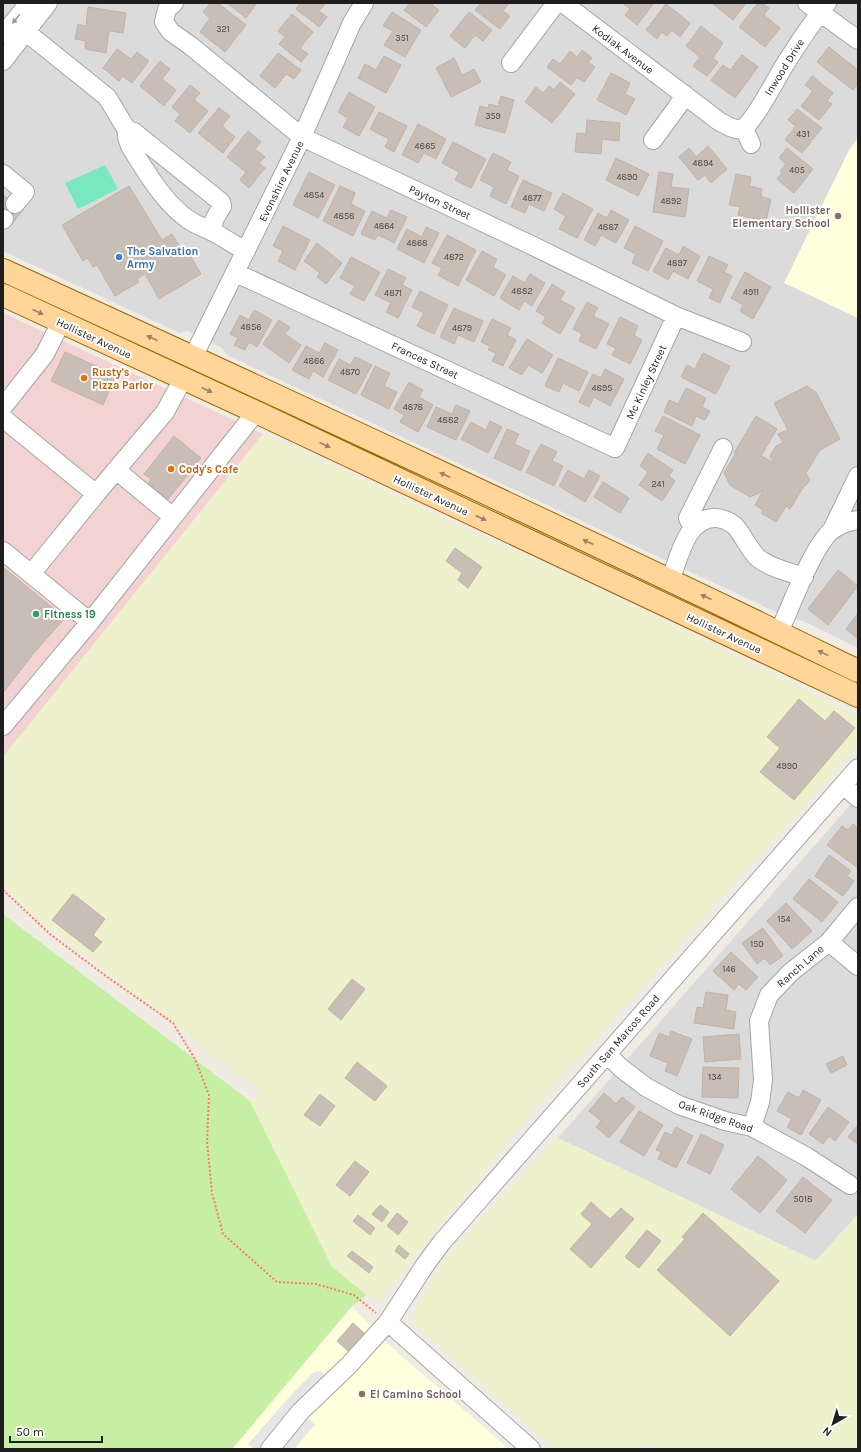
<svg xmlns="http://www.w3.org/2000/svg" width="861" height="1452" viewBox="0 0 861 1452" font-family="Karla,sans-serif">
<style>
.residential{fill:#dcdbdb}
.commercial{fill:#f3d3d1}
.education{fill:#feffdd}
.farmland{fill:#edf1cc}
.grass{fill:#c7efa4}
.pitch{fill:#79e7bf}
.parking{fill:#e6e6e6}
.building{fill:#c8beb6;stroke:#c3b2a4}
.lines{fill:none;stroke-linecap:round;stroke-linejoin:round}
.minor-casing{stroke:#a5a5a5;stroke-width:20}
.major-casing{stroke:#986900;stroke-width:24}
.path{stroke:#ff7965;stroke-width:2;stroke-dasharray:2 2;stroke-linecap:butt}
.minor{stroke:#fff;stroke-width:18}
.major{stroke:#ffd599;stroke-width:22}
.oneway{fill:#9a9a9a}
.oneway2{fill:#9a8362}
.education-dot{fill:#8d6e63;stroke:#fff;stroke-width:1.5}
.shop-dot{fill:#3f7fe0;stroke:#fff;stroke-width:1.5}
.food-dot{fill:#e8710a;stroke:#fff;stroke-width:1.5}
.leisure-dot{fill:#2e9e5b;stroke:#fff;stroke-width:1.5}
.labels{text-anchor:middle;stroke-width:4;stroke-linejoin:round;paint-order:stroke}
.number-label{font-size:9px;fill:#484644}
.street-label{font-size:11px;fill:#1e1e1e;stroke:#fff}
.education-label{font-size:11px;font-weight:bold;fill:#785e54;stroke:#fff;text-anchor:end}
.shop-label{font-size:11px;font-weight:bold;fill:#366cbe;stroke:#fff;text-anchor:start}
.food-label{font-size:11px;font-weight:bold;fill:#c56008;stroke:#fff;text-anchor:start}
.leisure-label{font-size:11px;font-weight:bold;fill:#27864d;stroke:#fff;text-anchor:start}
</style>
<rect width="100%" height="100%" fill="#f0ece3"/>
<path class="residential" d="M3 3H858V648L805 622 774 611 227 355 222 348 188 331 180 333 3 251Z
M858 796V1214L816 1261 558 1138Z"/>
<path class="commercial" d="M3 313 263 434 3 757Z"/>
<path class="education" d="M858 138V318L784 283 850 148Z
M352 1306 382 1339 509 1449H232Z"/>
<path class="farmland" d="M263 434 421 507 426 511 503 547 511 549 677 627 858 717V744L548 1091 377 1302 332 1267 250 1101 260 1091 16 901 3 881V757Z
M558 1138 815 1261 858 1214V1449H654L646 1442 641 1449H555L417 1326 413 1319 414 1311 448 1255Z"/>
<path class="grass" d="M3 914 250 1101 332 1267 367 1295 352 1306 232 1449H3Z"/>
<path class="pitch" d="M105 165 118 189 78 209 65 183Z"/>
<path class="parking" d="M320 1371 335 1385 304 1415 315 1425 294 1449H254L248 1444 292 1394 314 1372Z"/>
<path class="building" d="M211 3H218L246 25 225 52 200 32 210 18 203 12Z
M227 3H257L246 18Z
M300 3H326L319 11 327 17 319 27 296 9Z
M410 3H433L432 5 439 10 426 27 404 10Z
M481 3H509L503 11 510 16 500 29 475 10Z
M625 3H654L637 25 625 15 630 9 624 4Z
M712 3H746L733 20Z
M758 3H762L769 8 764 15 780 28 765 47 739 27Z
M666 4 690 23 680 37 672 30 667 36 662 32 657 39 646 30Z
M88 7 126 13 123 33 109 31 106 53 85 49 86 41 75 39 78 24 86 26Z
M392 12 421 30 405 57 384 45 393 31 383 26Z
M469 12 492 30 483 41 475 35 465 48 450 36Z
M292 14 313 32 300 48 308 54 301 62 279 44 285 37 278 31Z
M701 26 723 43 713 58 718 62 707 76 693 66 700 57 686 46Z
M829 47 858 70V84L853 90 817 62Z
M117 49 131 59 137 52 149 61 132 83 123 76 119 81 103 68Z
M582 50 592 58 588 62 595 67 584 82 577 78 571 85 547 67 553 59 560 64 570 51 577 57Z
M278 53 301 70 294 79 286 74 275 88 260 76Z
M742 55 758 67 735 98 711 80 723 65 730 70Z
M384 56 401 65 386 93 358 78 365 64 376 70Z
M454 58 462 75 474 69 481 82 451 97 436 68Z
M160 61 170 69 162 79 176 90 164 106 140 86Z
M611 73 630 83 625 94 635 99 626 115 597 100Z
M812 76 833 93 827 101 832 104 819 120 801 106 813 91 805 85Z
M560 82 575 94 552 123 525 102 536 87 543 93 549 86 554 90Z
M190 85 200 93 194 100 208 111 190 133 175 121 180 114 172 107Z
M349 92 375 107 359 136 343 127 348 118 338 112Z
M501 96 514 100 505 133 475 125 480 106 488 108 489 104 498 106Z
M219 108 230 116 222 126 235 137 223 153 198 133Z
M797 109 822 128 802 153 785 140 796 126 788 120Z
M379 112 407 126 394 152 385 147 389 139 370 129Z
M587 120 620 123 619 141 602 139 601 154 575 152 577 133 586 134Z
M418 124 446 139 436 159 424 153 418 163 402 155Z
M248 131 261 142 255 149 265 157 259 163 265 168 249 188 240 180 246 172 227 157Z
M453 142 486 159 471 188 455 180 459 172 442 163Z
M708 146 727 169 711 183 705 175 698 180 679 157 689 148 696 157Z
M787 148 813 169 794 193 777 179 782 173 780 171 786 164 779 158Z
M493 153 511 162 507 170 519 176 506 204 490 196 494 187 480 180Z
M616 158 649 174 638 196 606 180Z
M309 172 335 185 318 218 293 205Z
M659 172 673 174 671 187 689 189 685 217 653 212Z
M736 174 751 177 750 186 762 189 761 197 771 199 766 221 738 215 740 207 729 205Z
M523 180 552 193 544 211 529 204 525 213 511 207Z
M129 186 162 240 172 234 185 255 188 252 201 274 159 299 145 274 137 279 139 282 115 296 97 265 93 267 88 258 83 261 62 225Z
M340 186 355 193 351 204 365 211 353 236 323 221Z
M563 193 593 209 577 238 559 229 566 216 554 209Z
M3 195 23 210 11 225 3 218Z
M391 210 407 217 394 243 378 235 375 240 361 234 372 211 387 218Z
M611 210 629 220 616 243 601 235 595 246 584 240 598 213 607 218Z
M283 226 310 240 295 270 278 261 283 251 273 246Z
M635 226 663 241 648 271 632 263 636 254 624 248Z
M426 227 439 233 424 263 397 249 407 229 422 237Z
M447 235 476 250 458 286 438 275 442 268 432 263Z
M317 243 342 263 326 284 317 277 320 273 304 261Z
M683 246 700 256 688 279 673 271 668 280 653 271 666 248 679 255Z
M482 251 497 259 493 267 506 275 494 296 466 280Z
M709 256 728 265 724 272 732 276 720 303 709 298 713 289 697 281Z
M351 257 380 272 364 301 350 294 355 286 340 278Z
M388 269 406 278 402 285 412 290 398 318 386 312 391 303 375 295Z
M745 272 771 287 753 319 740 311 743 305 731 298Z
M530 274 545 283 532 306 524 301 519 310 500 298 513 276 525 283Z
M552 284 565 292 560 300 575 308 560 334 542 323 546 317 536 311Z
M420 291 448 305 434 334 417 326 424 313 412 307Z
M587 302 598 308 593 316 609 324 596 349 579 341 582 334 573 329Z
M454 308 483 321 474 342 458 335 454 344 440 337Z
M254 310 272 320 257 347 249 342 245 350 234 345 238 338 230 334 240 315 249 320Z
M620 317 638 326 634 335 642 340 630 364 612 355 616 348 607 344Z
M492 319 511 328 507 335 516 340 503 366 492 361 496 353 488 350 490 346 481 342Z
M279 320 290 327 285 334 301 345 289 363 263 344Z
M527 339 553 355 542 373 528 365 522 375 509 368Z
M325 343 338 350 323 377 313 371 309 379 292 370 306 346 319 353Z
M65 352 116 375 103 405 51 381Z
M703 353 730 366 716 394 681 377 687 365 695 369Z
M355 357 372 365 356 394 328 380 339 359 350 365Z
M558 358 588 372 579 391 563 383 559 392 545 386Z
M375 366 390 373 384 386 397 392 389 409 361 395Z
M605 369 624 379 610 406 594 397 589 407 579 402 593 374 601 378Z
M409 382 423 390 419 397 433 405 418 432 400 422 404 415 394 409Z
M807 386 816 392 840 439 820 450 806 473 810 480 807 484 804 486 790 509 786 506 776 522 761 513 763 510 755 505 763 491 750 497 730 485 724 473 737 451 734 453 756 416 777 429 761 456 774 463 770 456 776 446 783 443 778 434 788 430 774 403Z
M686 388 706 398 702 407 710 411 705 420 696 416 692 426 664 412 669 400 678 404Z
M456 405 470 411 456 440 427 427 436 407 452 414Z
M663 416 700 435 685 464 657 449 664 435 655 431Z
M490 421 502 427 488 453 461 439 471 422 486 430Z
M507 429 519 434 514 444 530 451 521 471 494 458Z
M174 436 201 458 165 503 145 487 151 479 144 474Z
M541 444 557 452 552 461 563 466 554 486 526 472Z
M648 453 673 470 669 476 675 481 662 501 639 485 648 472 640 466Z
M568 470 584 479 589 470 600 476 585 502 559 486Z
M603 482 629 498 620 513 594 497Z
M455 548 482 567 468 588 458 580 462 573 446 561Z
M3 567 65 618 33 654 3 693Z
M838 570 858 586 828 625 808 609Z
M858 613V639L846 629Z
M799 699 825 721 834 711 855 728 794 800 760 772 780 748 767 737Z
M853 824 858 828V868L827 845 842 826 848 830Z
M829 855 851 871 847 876 854 881 843 896 815 876Z
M809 879 838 902 822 922 793 899Z
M73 894 105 919 93 935 102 942 93 952 52 920Z
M786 903 812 931 792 949 767 921Z
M763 928 783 956 770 965 765 958 757 964 742 943Z
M731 952 758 977 746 990 739 984 734 990 713 971Z
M352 979 365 989 341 1020 328 1009Z
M706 992 728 995 726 1010 736 1012 734 1029 694 1023 697 1007 703 1008Z
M671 1031 692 1039 677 1076 665 1071 668 1063 650 1056 659 1033 669 1037Z
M739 1034 741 1059 705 1062 703 1037Z
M843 1056 847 1065 831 1073 826 1064Z
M357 1062 387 1086 375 1101 345 1078Z
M703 1067 739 1068 738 1098 702 1097Z
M803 1090 821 1100 801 1135 787 1127 792 1119 777 1111 788 1092 799 1098Z
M604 1093 616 1104 622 1097 635 1107 609 1138 596 1127 601 1121 589 1111Z
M320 1094 335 1106 320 1126 304 1115Z
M828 1107 849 1122 835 1141 829 1136 823 1144 809 1134Z
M639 1111 663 1125 644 1156 620 1142Z
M858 1125V1144L848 1137Z
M676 1127 693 1136 676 1168 658 1159 661 1152 656 1150 665 1132 672 1135Z
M701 1134 724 1145 710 1174 687 1163Z
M758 1156 787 1180 760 1213 731 1189Z
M355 1161 369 1172 350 1196 336 1185Z
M803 1177 832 1200 805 1233 776 1211Z
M591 1202 610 1219 621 1208 634 1219 591 1268 570 1249 592 1224 581 1214Z
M380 1205 389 1212 382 1222 372 1214Z
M397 1213 408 1222 398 1235 387 1226Z
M703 1213 779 1281 730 1336 657 1270 685 1239 682 1237Z
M358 1215 375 1228 370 1235 353 1221Z
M647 1230 661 1241 639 1268 625 1257Z
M399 1245 409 1254 405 1259 395 1251Z
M352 1251 373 1267 369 1273 347 1256Z
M353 1323 364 1333 348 1351 337 1341Z"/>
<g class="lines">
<g class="minor-casing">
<path id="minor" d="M174 3 167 9 164 22 171 32 191 46 302 137 529 244 676 316 742 342
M563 3 720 122C727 125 736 132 743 128 754 122 776 79 784 66 797 45 812 23 827 3
M807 3 858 40
M26 32 107 97 127 130C125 140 133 151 138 159 152 181 167 205 189 220 198 226 207 229 217 234 227 240 236 246 246 251
M3 35 29 3
M3 61 48 3
M511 63 556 3
M744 128 751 144
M127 130 134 132 140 137 221 202 222 206C217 216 210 221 215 233
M653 140 678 106 684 94
M3 174 25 192 15 204
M3 220 4 219
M236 273 615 448 676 316
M193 357 302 137 352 23 364 3
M3 407 45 354 61 322
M3 418 96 494 31 574
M116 470 165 412 183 379
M96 494 116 470 173 517
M693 528 688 518 723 448
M832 530 858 476
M3 551 90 622
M670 581C679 558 686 518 715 518 722 518 730 522 735 526 744 536 749 550 758 558 770 568 789 572 804 577
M779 632C791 607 812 547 832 530 839 525 849 521 858 520
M3 726 90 622 256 412
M843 785 858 798
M829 942 858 966
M607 1054 621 1068 646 1087 679 1105 725 1121 752 1127 807 1157 850 1185
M752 1127 760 1102 763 1080 759 1021 769 995 791 972 829 942 858 907
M388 1322 531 1449
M270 1449 300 1412 349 1365 388 1322 425 1265 442 1242 858 768"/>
</g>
<g class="major-casing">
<path id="major" d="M3 270C289 401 575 533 858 671
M3 295 256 412 858 696"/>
</g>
<path class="path" d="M3 890 51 935 103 974 173 1023 195 1059 209 1095 207 1141 212 1193 223 1234 277 1282 316 1284 354 1295 376 1313"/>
<use href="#minor" class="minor"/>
<use href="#major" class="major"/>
</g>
<defs><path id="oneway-solid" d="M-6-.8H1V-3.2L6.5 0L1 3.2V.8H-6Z"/></defs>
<use class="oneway" href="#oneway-solid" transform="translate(16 19) rotate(129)"/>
<g class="oneway2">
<use href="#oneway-solid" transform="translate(38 312) rotate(25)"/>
<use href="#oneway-solid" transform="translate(152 338) rotate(-156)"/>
<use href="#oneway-solid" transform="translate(207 390) rotate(25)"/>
<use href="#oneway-solid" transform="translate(325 445) rotate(25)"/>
<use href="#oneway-solid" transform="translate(445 475) rotate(-155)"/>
<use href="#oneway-solid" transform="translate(481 518) rotate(25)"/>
<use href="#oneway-solid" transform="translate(588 542) rotate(-155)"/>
<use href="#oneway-solid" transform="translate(706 597) rotate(-155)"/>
<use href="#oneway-solid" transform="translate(823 653) rotate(-154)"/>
</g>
<g class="education-dot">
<circle cx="838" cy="216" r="4"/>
<circle cx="362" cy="1394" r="4"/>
</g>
<circle class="shop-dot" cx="119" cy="257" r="4"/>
<g class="food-dot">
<circle cx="84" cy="378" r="4"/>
<circle cx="171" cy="469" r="4"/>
</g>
<circle class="leisure-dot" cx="36" cy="614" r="4"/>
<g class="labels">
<g class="number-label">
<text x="223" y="32">321</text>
<text x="402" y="41">351</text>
<text x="493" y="119">359</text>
<text x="803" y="137">431</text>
<text x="425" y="149">4865</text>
<text x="703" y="166">4894</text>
<text x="797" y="173">405</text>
<text x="627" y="180">4890</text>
<text x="314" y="198">4854</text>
<text x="532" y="201">4877</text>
<text x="671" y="204">4892</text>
<text x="344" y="219">4858</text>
<text x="384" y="229">4864</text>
<text x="608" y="230">4887</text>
<text x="417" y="246">4868</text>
<text x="454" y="260">4872</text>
<text x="677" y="266">4897</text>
<text x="522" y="294">4882</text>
<text x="751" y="295">4911</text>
<text x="393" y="296">4871</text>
<text x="251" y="330">4856</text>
<text x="462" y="331">4879</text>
<text x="314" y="364">4866</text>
<text x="350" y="375">4870</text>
<text x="602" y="391">4895</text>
<text x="413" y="410">4878</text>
<text x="448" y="423">4882</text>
<text x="658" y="487">241</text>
<text x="787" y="769">4990</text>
<text x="784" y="922">154</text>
<text x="757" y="947">150</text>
<text x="729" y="972">146</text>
<text x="715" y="1080">134</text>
<text x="803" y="1202">5018</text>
</g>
<g class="street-label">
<text transform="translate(623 49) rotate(37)" y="4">Kodiak Avenue</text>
<text transform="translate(784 67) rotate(-58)" y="4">Inwood Drive</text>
<text transform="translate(281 181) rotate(-64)" y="4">Evonshire Avenue</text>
<text transform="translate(440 202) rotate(25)" y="4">Payton Street</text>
<text transform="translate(94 338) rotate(25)" y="4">Hollister Avenue</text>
<text transform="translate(425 360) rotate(25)" y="4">Frances Street</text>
<text transform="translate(646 382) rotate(-65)" y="4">Mc Kinley Street</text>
<text transform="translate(431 495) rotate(25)" y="4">Hollister Avenue</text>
<text transform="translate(724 633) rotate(25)" y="4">Hollister Avenue</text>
<text transform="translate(800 966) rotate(-41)" y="4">Ranch Lane</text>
<text transform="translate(618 1041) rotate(-49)" y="4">South San Marcos Road</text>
<text transform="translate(716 1116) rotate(19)" y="4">Oak Ridge Road</text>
</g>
<g class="education-label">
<text x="830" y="214">Hollister<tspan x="830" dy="13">Elementary School</tspan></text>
<text x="370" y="1398" text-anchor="start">El Camino School</text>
</g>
<g class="shop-label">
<text x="127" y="255">The Salvation<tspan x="127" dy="13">Army</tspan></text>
</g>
<g class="food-label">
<text x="92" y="376">Rusty's<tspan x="92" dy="13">Pizza Parlor</tspan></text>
<text x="179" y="473">Cody's Cafe</text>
</g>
<g class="leisure-label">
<text x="44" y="618">Fitness 19</text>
</g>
</g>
<rect width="861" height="1452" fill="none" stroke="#1e1e1e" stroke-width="8"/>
<g transform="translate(833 1424) rotate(218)" stroke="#ffffff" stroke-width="3" paint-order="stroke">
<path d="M0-3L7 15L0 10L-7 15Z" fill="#1e1e1e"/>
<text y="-6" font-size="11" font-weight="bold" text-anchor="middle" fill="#1e1e1e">N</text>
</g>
<path d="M10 1436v6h92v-6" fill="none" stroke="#1e1e1e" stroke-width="2"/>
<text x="16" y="1436" font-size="12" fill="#1e1e1e" stroke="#ffffff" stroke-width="3" paint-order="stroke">50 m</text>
</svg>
